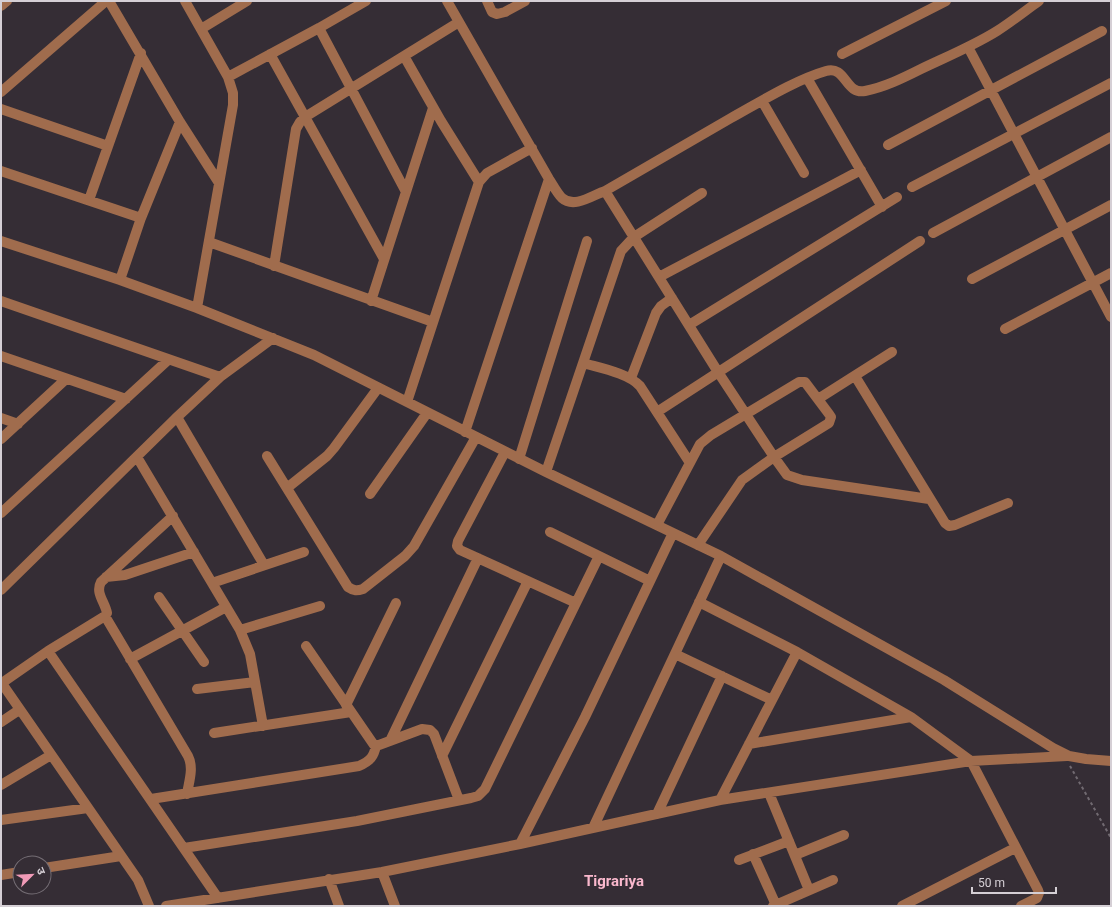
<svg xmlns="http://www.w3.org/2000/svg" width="1112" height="907" viewBox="0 0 1112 907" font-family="Roboto,'Noto Sans Devanagari',sans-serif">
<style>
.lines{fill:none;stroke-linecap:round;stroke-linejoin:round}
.path{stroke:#716a71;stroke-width:2;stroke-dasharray:3 3;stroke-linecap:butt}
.minor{stroke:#a06c4d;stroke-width:10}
.labels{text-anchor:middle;stroke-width:4;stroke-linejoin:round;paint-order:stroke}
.quarter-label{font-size:15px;font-weight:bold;fill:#fab8cd;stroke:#352d35}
</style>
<rect width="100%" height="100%" fill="#352d35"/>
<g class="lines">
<path class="path" d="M1070 766 1111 838"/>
<path class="minor" d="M109 1 180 122 219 183
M185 1 228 77 233 93V105L197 308
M447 1 549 179C553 185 557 193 562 198 574 209 593 195 605 191 647 167 689 142 731 118 760 102 795 80 826 71 846 65 845 95 865 91 885 87 903 78 921 69 946 57 973 46 997 31 1011 22 1025 11 1039 1
M487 1 492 12 497 14 505 12 525 1
M1 6 7 1
M319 28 406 192
M201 29 247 1
M968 47 1111 317
M270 54 384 259
M842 54 946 1
M404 56 441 121 479 182
M228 77 319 28 366 1
M807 78 882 207
M1 92 106 1
M762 101 804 173
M1 109 108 146
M888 145 1102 31
M1 171 141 218
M912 187 1111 83
M605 191 718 372 774 457 787 475 802 480 929 499
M89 200 141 53
M933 233 1111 137
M1 241 120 280 197 308 314 355 546 472 721 556 944 680 1053 748 1069 756 1086 759 1111 761
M209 242 433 322
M274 266 296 129 300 122 305 117 459 22
M659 277 861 170
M972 279 1111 205
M120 280 141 218 180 122
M1 301 220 377
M371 301 433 108
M689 325 897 197
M1005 329 1111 273
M1 356 126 399
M583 363C600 368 628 373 640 386L690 463
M855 376 945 523 949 526 955 525 1008 503
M631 378 656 313 661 306 672 298
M818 399 892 352
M407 402 479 182 487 173 532 148
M657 412 920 241
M177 417 264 565
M1 418 18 424
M465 432 549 179
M1 439 66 379
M505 452 458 541 457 546 460 550 576 603
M267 456 348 587C354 591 357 591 363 589L405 556 414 546 476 437
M137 457 240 630 250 654 263 726
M519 459 587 241
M546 472 621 251 634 237 702 193
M287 488 327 456 334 448 378 388
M370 494 427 413
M1 513 168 360
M657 525 700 444 711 435 799 382H805L829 414 831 417 829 423 774 457 742 480 698 545
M550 532 650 581
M106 577 125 575 194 552
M212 583 304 552
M1 590 175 419 220 377 273 338
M159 597 204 662
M699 602 797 652 911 717 971 761 1038 890 1039 893 1037 898 1021 906
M105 616 188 756C194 768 189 781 187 794
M240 630 320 606
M306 646 374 745H379L422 729 430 730 434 734 459 800
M48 651 218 898
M675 654 772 700
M130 659 226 607
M1 682 138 880 149 906
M2 683 48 651 105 616 107 613C105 602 95 593 101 582L173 516
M197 689 255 682
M346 705 396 603
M1 722 19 710
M214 733 351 712
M390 741 478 558
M749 744 911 717
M442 756 528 581
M1 785 51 755
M769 793 809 890
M151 799 359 766C370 761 374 757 376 745
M720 800 797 652
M657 814 722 676
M1 820 88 808
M593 828 721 556
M520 844 585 717 673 533
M184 848 357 821 471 798 478 796 485 789 599 556
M753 854 776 905
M795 855 844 835
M739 860 789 841
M44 868 121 856
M382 872 395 906
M1 875 20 872
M329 879 339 906
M166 906 382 872 520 844 720 800 971 761 1067 756
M773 906 833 880
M902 906 1015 848"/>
</g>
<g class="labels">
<g class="quarter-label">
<text x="614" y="886">Tigrariya</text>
</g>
</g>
<rect width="1112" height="907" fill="none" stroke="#d5cfd5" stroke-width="4"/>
<g transform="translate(32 875) rotate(66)"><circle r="19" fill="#352d35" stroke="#756e75"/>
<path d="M0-3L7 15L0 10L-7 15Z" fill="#f09ab7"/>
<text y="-6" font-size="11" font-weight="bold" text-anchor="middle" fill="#d5cfd5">उ</text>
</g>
<path d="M972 887v6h84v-6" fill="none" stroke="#d5cfd5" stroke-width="2"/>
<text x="978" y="887" font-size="12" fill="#d5cfd5" stroke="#352d35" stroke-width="3" paint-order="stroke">50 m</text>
</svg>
